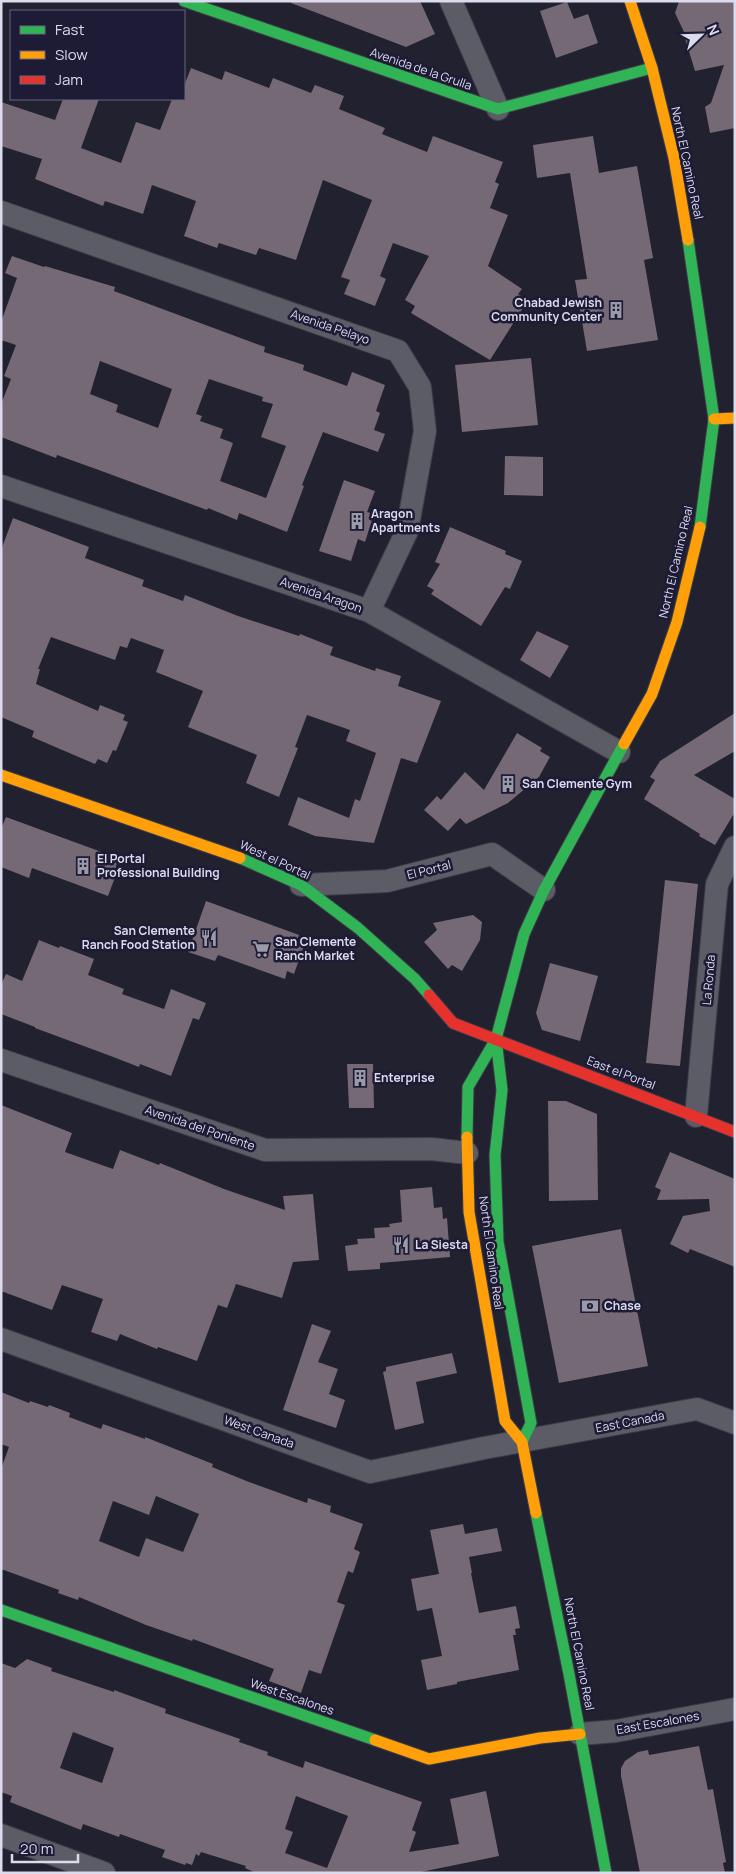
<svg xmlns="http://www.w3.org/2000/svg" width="736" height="1874" viewBox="0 0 736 1874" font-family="Manrope,sans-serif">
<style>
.building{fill:#746974;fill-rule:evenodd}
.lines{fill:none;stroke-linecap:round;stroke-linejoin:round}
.street-casing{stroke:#3d3d49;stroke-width:24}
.fast-casing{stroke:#3d3d49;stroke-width:13}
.slow-casing{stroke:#3d3d49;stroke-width:13}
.jam-casing{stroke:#3d3d49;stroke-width:13}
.street{stroke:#5c5c67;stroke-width:22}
.fast{stroke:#30b455;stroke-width:11}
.slow{stroke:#ff9f0a;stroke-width:11}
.jam{stroke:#e5322d;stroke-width:11}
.labels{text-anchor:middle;stroke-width:5;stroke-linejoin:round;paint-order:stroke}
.street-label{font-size:12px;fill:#dbdbed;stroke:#1d1b35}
.poi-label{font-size:12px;font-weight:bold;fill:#dbdbed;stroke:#1d1b35;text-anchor:start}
</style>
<rect width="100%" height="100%" fill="#22212f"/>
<path class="building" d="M291 1H420L435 34 406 47 291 3Z
M679 1H735V128L710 133 705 107 711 103 724 65 695 71 684 35 685 34 675 13Z
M567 2 574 19 588 14 598 43 556 58 540 11Z
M191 68 222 80 225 71 269 88 273 78 311 93 315 85 344 96 339 109 385 128 382 134 427 152 433 136 503 162 495 182 499 184 490 208 508 215 488 266 522 289 518 294 528 300 490 360 411 313 415 306 405 300 429 256 393 243 380 276 386 279 375 306 344 294 350 280 341 277 372 200 323 180 296 260 259 248 256 255 219 243 217 248 184 236 196 201 152 185 143 214 105 201 103 206 35 179 42 159 1 146V102L55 120 63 99H99L81 148 121 163 136 122 160 130 172 99H184V86Z
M593 136 599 173 637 166 653 258 644 260 658 340 587 351 575 280 587 279 570 173 537 178 533 145Z
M12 256 44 267 45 266 115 287 114 291 265 347 264 352 304 365 303 370 347 386 352 372 385 385 376 411 380 413 374 430 385 434 378 452 323 432 302 485 304 486 287 532 239 513 237 520 208 508 207 510 96 469 57 455 56 458 1 437V404L11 379 4 376 16 345 1 340V322L17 278 5 273ZM100 361 172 389 158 428 116 412 118 405 90 394ZM209 379 263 397 262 401 273 404 261 437 286 446 266 498 220 481 233 443 220 438 223 429 200 421 202 416 196 414Z
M531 358 538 425 462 432 455 365Z
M505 456 543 457V496L504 495Z
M344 480 375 491 367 512 374 514 365 542 358 539 351 561 319 551Z
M13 518 89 547 85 558 144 580 142 586 183 601 185 595 238 616 299 636 300 634 333 647 330 655 375 671 376 668 401 676 398 686 441 701 417 763 401 758 374 843 315 836 288 825 298 797 349 818 355 799 360 801 376 753 346 741 350 730 307 715 295 747 298 748 279 797 246 783 257 755 188 727 203 691 156 672 164 650 131 638 127 648 120 646 115 660 51 637 38 669H40L36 684 98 711 100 705 125 715 123 720 128 722 116 751 113 750 107 763 98 759 95 764 32 737 34 731 1 717V550Z
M450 527 506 551 505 554 522 561 510 589 505 587 481 626 431 594 434 590 427 586 440 564 435 562Z
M537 631 569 646 550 678 520 660Z
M735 713V751L694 775 735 799V812L715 845 699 836 700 834 644 799 655 780 650 777 660 761Z
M517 733 542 748 540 751 550 757 539 777 508 803 466 824 460 818 448 831 424 810 437 796 441 800 465 772 484 790Z
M6 817 118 858 115 870 117 872 108 896 32 868 29 878 1 867V829Z
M665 880 698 884 680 1066 646 1063Z
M206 901 299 935 297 940 305 943 294 974 287 971 285 979 218 955 215 961 188 952Z
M473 915 482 922 480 940 462 971 452 965 448 969 424 942 437 930 433 923Z
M39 940 59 948 60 946 94 959 88 975 124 989 122 994 164 1009 171 989 206 1003 199 1020 193 1018 171 1076 140 1064 139 1067 108 1055 35 1028V1027L1 1014V985L6 974 22 981Z
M550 963 598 976 580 1041 542 1030 536 1013Z
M347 1064H373L374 1108H349Z
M548 1101H566L597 1114 598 1200 549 1201Z
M1 1105 72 1133 65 1152 113 1169 120 1150 159 1165 160 1163 224 1189 285 1210 283 1196 313 1194 319 1260 293 1262 282 1298 236 1284 227 1308 218 1305 197 1361 158 1347 157 1349 120 1334 117 1341 91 1332 103 1299 62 1285 52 1310 1 1291Z
M670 1152 735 1179V1267L690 1249 688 1253 670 1244 683 1216 710 1211 709 1199 657 1200 661 1190 655 1187Z
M432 1187 434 1208 442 1207 443 1219 447 1218 450 1257 380 1263V1269L348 1271 345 1246 358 1244 357 1239 375 1238 374 1228 390 1227 389 1224 402 1222 400 1190Z
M621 1229 648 1366 559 1383 532 1246Z
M312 1324 331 1331 318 1362 338 1369 329 1394 345 1400 336 1428 283 1410Z
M452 1353 457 1373 416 1382 424 1423 395 1430 383 1372 386 1371V1367Z
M1 1392 29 1403 30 1401 48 1407 49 1405 70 1413 69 1417 101 1429 103 1424 145 1439V1437L213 1464 212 1467 249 1482 307 1503 308 1498 331 1506 330 1512 363 1524 354 1549 360 1552 353 1573 348 1571 337 1602 345 1605 321 1674 309 1670 301 1693 269 1681 274 1669 193 1639 192 1641 146 1625 79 1597 78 1600 58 1593 59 1590 1 1569V1469L9 1447 1 1444ZM156 1496 199 1514 183 1552 146 1538 139 1557 99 1541 113 1501 149 1515Z
M463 1524 465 1534 497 1528 502 1551 469 1557 472 1573H471L479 1613 516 1606 520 1628 515 1629 516 1635H513L519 1670 457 1682V1684L427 1690 421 1660 442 1656 432 1608 417 1611 411 1579 439 1574 430 1530Z
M27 1659 52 1668 51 1671 114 1692V1690L166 1709 165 1713 240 1739 239 1742 268 1752 267 1755 303 1768 305 1761 422 1802 412 1830 416 1832 409 1852 459 1844 450 1799 486 1791 499 1856 416 1873H256L245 1868 246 1866 201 1852 199 1856 196 1854 192 1865 186 1863 185 1865 162 1857 165 1850 120 1834 119 1837 83 1824 81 1830 10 1802 12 1796 1 1792V1663L15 1668ZM73 1732 114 1748 102 1783 60 1768ZM296 1796 348 1816 327 1868 285 1853 293 1832 285 1829Z
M699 1746 708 1790 713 1789 726 1862 723 1863 725 1873H640L621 1776V1768L625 1761 638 1752 648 1750 649 1755Z"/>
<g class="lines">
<g class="street-casing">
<path id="street" d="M451 1 498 109
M1 212 398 351 420 387 425 431 407 531 369 611
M1 486 369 611 619 752
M301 885 387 881 492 854 544 890
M1 1060 265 1150 432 1149 467 1153
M696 1116 717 884 735 847
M1 1339 370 1472 484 1448 697 1409 735 1423
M580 1734 616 1731 735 1709
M1 1835 104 1873"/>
</g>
<g class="fast-casing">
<path id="fast" d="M184 1 498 109 652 68
M688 240 714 419 700 527
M240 858 301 885 358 928 415 979 429 995
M496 1039 502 1090 495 1155 498 1242 531 1423 522 1442
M467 1137 468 1087 496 1039 524 934 544 890 624 744
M536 1513 569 1674 606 1873
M1 1610 375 1740"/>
</g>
<g class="slow-casing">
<path id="slow" d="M630 1 652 68 674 158 688 240
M714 419 735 418
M624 744 652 694 677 622 700 527
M1 775 240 858
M467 1137 469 1212 505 1421 522 1442 536 1513
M375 1740 429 1759 540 1738 580 1734"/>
</g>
<g class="jam-casing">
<path id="jam" d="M429 995 453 1023 735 1132"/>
</g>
<use href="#street" class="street"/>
<use href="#fast" class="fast"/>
<use href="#slow" class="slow"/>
<use href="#jam" class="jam"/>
</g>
<defs>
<g id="building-bare" transform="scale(1.35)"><path d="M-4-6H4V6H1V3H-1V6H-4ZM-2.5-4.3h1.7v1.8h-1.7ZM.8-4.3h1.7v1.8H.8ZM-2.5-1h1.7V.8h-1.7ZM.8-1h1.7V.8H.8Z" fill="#9a9aaa" stroke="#1d1b35" stroke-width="2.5" paint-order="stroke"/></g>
<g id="restaurant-bare" transform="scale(1.35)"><path d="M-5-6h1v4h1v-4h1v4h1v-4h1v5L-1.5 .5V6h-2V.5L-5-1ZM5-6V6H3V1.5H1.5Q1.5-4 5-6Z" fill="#9a9aaa" stroke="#1d1b35" stroke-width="2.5" paint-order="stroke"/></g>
<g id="supermarket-bare" transform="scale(1.35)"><path d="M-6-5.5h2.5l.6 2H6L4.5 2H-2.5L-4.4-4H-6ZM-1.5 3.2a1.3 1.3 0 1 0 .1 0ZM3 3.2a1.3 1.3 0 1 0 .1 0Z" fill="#9a9aaa" stroke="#1d1b35" stroke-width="2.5" paint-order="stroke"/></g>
<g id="bank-bare" transform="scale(1.35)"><path d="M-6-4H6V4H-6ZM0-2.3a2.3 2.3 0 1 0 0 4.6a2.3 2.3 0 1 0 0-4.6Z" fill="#9a9aaa" stroke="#1d1b35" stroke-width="2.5" paint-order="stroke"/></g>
</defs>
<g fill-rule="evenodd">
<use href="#building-bare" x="616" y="310"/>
<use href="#building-bare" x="357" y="521"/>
<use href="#building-bare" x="508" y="784"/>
<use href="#building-bare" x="83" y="866"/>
<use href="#restaurant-bare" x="209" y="938"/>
<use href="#supermarket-bare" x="261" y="949"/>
<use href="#building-bare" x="360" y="1078"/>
<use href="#restaurant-bare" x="401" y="1245"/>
<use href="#bank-bare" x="590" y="1306"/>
</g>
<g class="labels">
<g class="street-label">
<text transform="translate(421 69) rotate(19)" y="4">Avenida de la Grulla</text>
<text transform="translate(687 163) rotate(78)" y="4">North El Camino Real</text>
<text transform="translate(330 327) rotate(19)" y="4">Avenida Pelayo</text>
<text transform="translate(676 562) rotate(-77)" y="4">North El Camino Real</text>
<text transform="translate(321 595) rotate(19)" y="4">Avenida Aragon</text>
<text transform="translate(275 860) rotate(25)" y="4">West el Portal</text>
<text transform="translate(429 870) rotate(-14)" y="4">El Portal</text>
<text transform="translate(709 980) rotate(-85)" y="4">La Ronda</text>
<text transform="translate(621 1073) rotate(21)" y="4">East el Portal</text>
<text transform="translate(200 1128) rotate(19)" y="4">Avenida del Poniente</text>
<text transform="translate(491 1253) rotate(82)" y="4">North El Camino Real</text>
<text transform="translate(630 1422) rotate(-11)" y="4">East Canada</text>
<text transform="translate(259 1432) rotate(20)" y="4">West Canada</text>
<text transform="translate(579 1654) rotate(79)" y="4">North El Camino Real</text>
<text transform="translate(292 1697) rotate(19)" y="4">West Escalones</text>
<text transform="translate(658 1723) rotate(-10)" y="4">East Escalones</text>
</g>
<g class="poi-label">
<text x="602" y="307" text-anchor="end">Chabad Jewish<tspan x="602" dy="14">Community Center</tspan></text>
<text x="371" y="518">Aragon<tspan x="371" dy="14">Apartments</tspan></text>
<text x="522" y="788">San Clemente Gym</text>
<text x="97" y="863">El Portal<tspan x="97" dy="14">Professional Building</tspan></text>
<text x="195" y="935" text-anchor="end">San Clemente<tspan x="195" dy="14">Ranch Food Station</tspan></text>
<text x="275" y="946">San Clemente<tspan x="275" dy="14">Ranch Market</tspan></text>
<text x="374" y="1082">Enterprise</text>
<text x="415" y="1249">La Siesta</text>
<text x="604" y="1310">Chase</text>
</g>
</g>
<rect width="736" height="1874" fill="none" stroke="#dbdbed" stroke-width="5"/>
<rect x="10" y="10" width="175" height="90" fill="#1d1b35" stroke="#69687f"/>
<rect x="20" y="26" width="25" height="8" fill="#30b455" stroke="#69687f"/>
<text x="55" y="35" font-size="15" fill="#dbdbed">Fast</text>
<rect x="20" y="51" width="25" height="8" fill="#ff9f0a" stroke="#69687f"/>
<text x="55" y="60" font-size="15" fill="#dbdbed">Slow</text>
<rect x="20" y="76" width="25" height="8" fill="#e5322d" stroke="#69687f"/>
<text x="55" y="85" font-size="15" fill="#dbdbed">Jam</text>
<g transform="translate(701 35) rotate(67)" stroke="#1d1b35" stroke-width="4" paint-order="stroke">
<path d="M0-4L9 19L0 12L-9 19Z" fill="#dbdbed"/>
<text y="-8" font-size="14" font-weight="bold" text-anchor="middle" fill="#dbdbed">N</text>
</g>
<path d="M12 1854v8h66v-8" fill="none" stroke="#dbdbed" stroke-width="2.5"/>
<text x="20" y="1854" font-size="15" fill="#dbdbed" stroke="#1d1b35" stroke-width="4" paint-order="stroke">20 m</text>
</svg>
